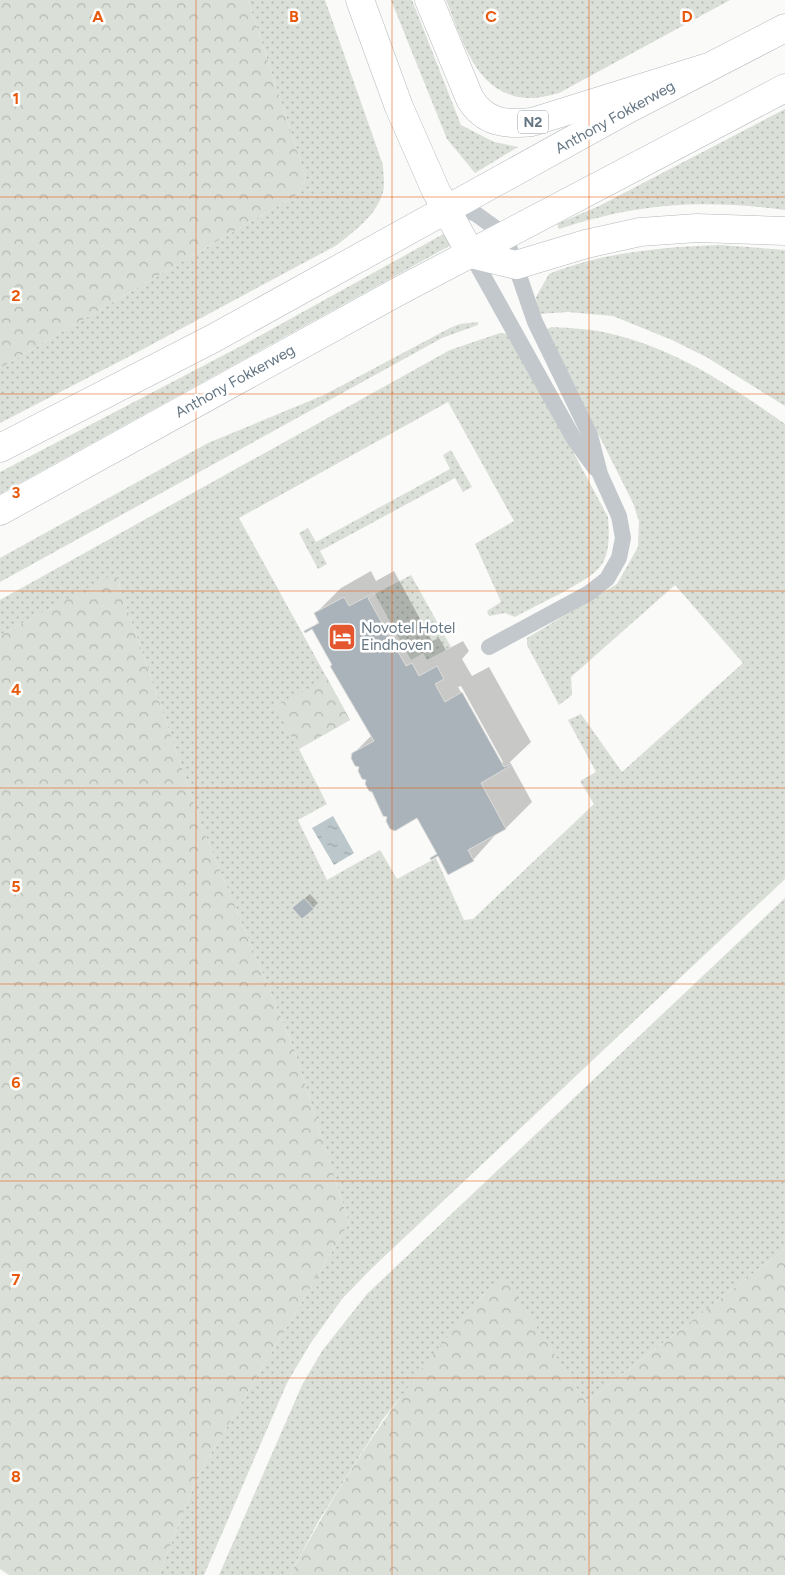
<svg xmlns="http://www.w3.org/2000/svg" width="785" height="1575" viewBox="0 0 785 1575" font-family="Figtree,sans-serif">
<style>
.grass{fill:url(#grass-dots)}
.forest{fill:url(#forest-crowns)}
.water{fill:url(#water-ripples)}
.shadow{fill:#0003;fill-rule:evenodd}
.building{fill:#aab3b9;stroke:#dcdcda}
.lines{fill:none;stroke-linecap:round;stroke-linejoin:round}
.secondary-casing{stroke:#b3babf;stroke-width:29}
.highway-casing{stroke:#b4b9bd;stroke-width:29}
.lane{stroke:#c3c8cc;stroke-width:16}
.secondary{stroke:#fff;stroke-width:28}
.highway{stroke:#fff;stroke-width:28}
.grid{fill:none;stroke:#e8590c;stroke-width:1;stroke-opacity:0.55}
.labels{text-anchor:middle;stroke-width:5;stroke-linejoin:round;paint-order:stroke}
.shield{fill:#fff;stroke:#939fa8;stroke-width:1}
.shield-label{font-size:14px;font-weight:bold;fill:#657683}
.street-label{font-size:15px;fill:#657683;stroke:#fff}
.poi-label{font-size:15px;fill:#657683;stroke:#fff;text-anchor:start}
.grid-label{font-size:16px;text-anchor:middle;font-weight:bold;fill:#e8590c;stroke:#fff;stroke-width:5;stroke-linejoin:round;paint-order:stroke}
</style>
<defs>
<pattern id="grass-dots" width="8" height="8" patternUnits="userSpaceOnUse" patternTransform="scale(1.25)"><rect width="8" height="8" fill="#dadfd7"/><path d="M2 2h.1M6 6h.1" fill="none" stroke="#b4b9b4" stroke-width="1.8" stroke-linecap="round"/></pattern>
<pattern id="forest-crowns" width="20" height="18" patternUnits="userSpaceOnUse" patternTransform="scale(1.25)"><rect width="20" height="18" fill="#dadfd7"/><path d="M2 6a3 3 0 1 1 6 0M12 15a3 3 0 1 1 6 0" fill="none" stroke="#b4b9b4"/></pattern>
<pattern id="water-ripples" width="26" height="14" patternUnits="userSpaceOnUse" patternTransform="scale(1.25)"><rect width="26" height="14" fill="#bbc7cb"/><path d="M2 4q2-2 4 0t4 0M15 11q2-2 4 0t4 0" fill="none" stroke="#9ca6aa"/></pattern>
</defs>
<rect width="100%" height="100%" fill="#fafaf8"/>
<path class="grass" d="M248 0H325L383 165C383 173 385 184 383 192 377 215 354 231 337 245L134 354 0 423V368L298 194 306 178Z
M391 0H412L461 125 494 142 518 147 475 173 447 139Z
M446 0H730L559 93C550 95 541 98 532 98 477 99 463 41 446 0Z
M785 109V210C702 199 638 203 559 229L557 224 599 206Z
M447 232 453 244 0 494V472L243 345Z
M721 245 785 250V406L708 358 672 340 613 316 568 312 538 314 536 297 549 274C603 252 663 247 721 245Z
M478 322V325L442 338 0 582V558L208 443 324 395 450 328 460 324Z
M551 327C572 328 594 329 616 335 677 350 734 388 785 424V879L371 1269 342 1299 310 1344 287 1383 204 1575H159L198 1475 349 1223 294 1049 203 829 120 588 118 573 0 635V600L450 350 500 333 508 334 517 347 608 517C609 533 611 556 598 569 584 584 536 605 515 617L505 613 489 616 487 611 501 602 475 544 514 521 448 402 239 518 350 720 299 749 327 804 298 820 327 880 380 850 397 879 436 858 464 920 473 919 594 804 580 781 596 772 568 720 581 714 622 772 743 663 675 585 571 677 572 695 559 705 527 645V638L617 584 638 547 639 521 633 503 546 330Z
M451 450 472 487 463 492 455 478 320 551 327 564 318 569 299 533 308 528 316 542 450 469 443 455Z
M411 575 451 647 427 660 423 653 411 660 375 594Z
M785 898V1249L586 1402 502 1276 483 1295 383 1419 318 1522 290 1575H219L302 1385 322 1351 367 1294Z"/>
<path class="forest" d="M0 0H248L306 178 298 194 0 368Z
M118 572 120 588 203 829 294 1049 349 1223 198 1475 159 1575H9L0 1569V635Z
M327 678 350 720 298 749 275 707Z
M785 1249V1575H290C347 1468 418 1363 502 1275L586 1402Z"/>
<path class="water" d="M333 816 354 853 334 865 312 828Z"/>
<path class="shadow" d="M371 571 376 581 394 571 432 641 439 638 446 650 463 641 469 651 462 659 472 676 489 667 531 742 510 762 532 802 506 828 498 832 473 860 417 817H388L353 754 372 735 313 628 319 621 315 614 341 588ZM461 686 503 762 501 764 458 687Z
M310 894 318 903 313 908 299 903Z"/>
<path class="building" d="M374 593 375 594 368 598 406 666 412 663 419 676 437 666 444 679 435 684 445 702 462 692 504 767 511 764 512 765 481 783 506 829 468 850 474 861 448 875 438 856 431 860 430 858 437 854 417 818 395 831 390 829 386 821 387 817 383 816 372 792 369 791 365 784 366 780 362 779 358 771 359 767 355 766 351 758 352 753 374 741 330 666 332 665 312 629 305 633 304 631 319 623 314 613 344 597 349 606Z
M304 898 314 909 302 919 292 908Z"/>
<g class="lines">
<g class="secondary-casing">
<path id="secondary" d="M0 448 214 338 628 109 785 28
M0 511 399 291 785 88"/>
</g>
<g class="highway-casing">
<path id="highway" d="M360 0 399 107 436 191 471 254 516 265 586 244 640 232 697 228 785 231
M429 0 470 99C485 123 506 125 532 122L705 68"/>
</g>
<path class="lane" d="M451 209H462L476 214 505 235 535 322 590 435 600 474 619 516 623 538 619 558 607 579 589 593 489 647
M471 254 574 439 595 468"/>
<use href="#secondary" class="secondary"/>
<use href="#highway" class="highway"/>
</g>
<path class="grid" d="M196 0V1575M392 0V1575M589 0V1575M0 197H785M0 394H785M0 591H785M0 788H785M0 984H785M0 1181H785M0 1378H785"/>
<defs>
<g id="hotel-square" transform="scale(1.4375)"><rect x="-9" y="-9" width="18" height="18" rx="4" fill="#e4572e" stroke="#fff"/><path d="M-6-4.5h1.5V1H6V5H4.5V3h-9V5H-6ZM-4 0a1.8 1.8 0 1 1 3.6 0ZM.5 0V-2.5h3Q6-2.5 6 0Z" fill="#fff"/></g>
</defs>
<g fill-rule="evenodd">
<use href="#hotel-square" x="342" y="637"/>
</g>
<g class="labels">
<rect class="shield" x="518" y="110.5" width="30" height="23" rx="4"/>
<g class="shield-label">
<text x="533" y="127">N2</text>
</g>
<g class="street-label">
<text transform="translate(615 117) rotate(-29)" y="5">Anthony Fokkerweg</text>
<text transform="translate(235 381) rotate(-29)" y="5">Anthony Fokkerweg</text>
</g>
<g class="poi-label">
<text x="361" y="633">Novotel Hotel<tspan x="361" dy="17">Eindhoven</tspan></text>
</g>
</g>
<g class="grid-label">
<text x="98" y="22">A</text>
<text x="294" y="22">B</text>
<text x="491" y="22">C</text>
<text x="687" y="22">D</text>
<text x="16" y="104">1</text>
<text x="16" y="301">2</text>
<text x="16" y="498">3</text>
<text x="16" y="695">4</text>
<text x="16" y="892">5</text>
<text x="16" y="1088">6</text>
<text x="16" y="1285">7</text>
<text x="16" y="1482">8</text>
</g>
</svg>
